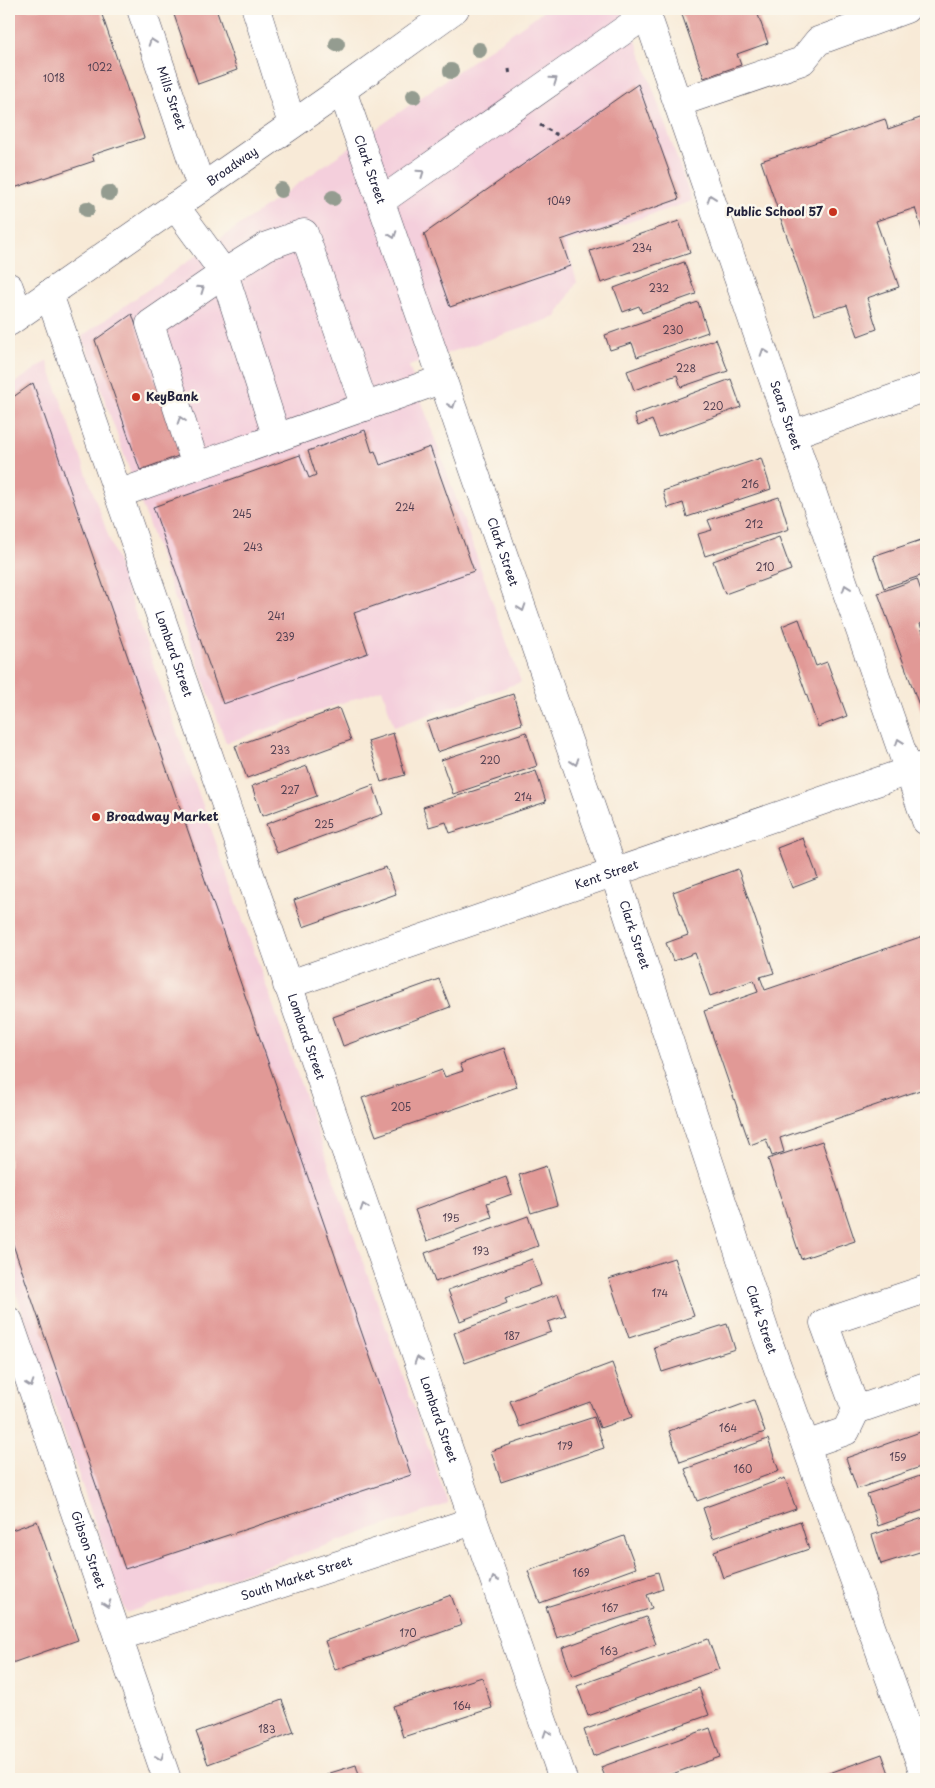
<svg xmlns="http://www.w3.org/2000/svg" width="935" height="1788" viewBox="0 0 935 1788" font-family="'Playpen Sans',sans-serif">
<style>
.built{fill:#f4cfdc}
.building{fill:#e19996}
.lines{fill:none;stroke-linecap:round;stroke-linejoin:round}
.minor-casing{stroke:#424052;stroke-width:29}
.major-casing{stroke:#424052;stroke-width:29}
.path{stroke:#424052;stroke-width:3;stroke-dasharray:4 4;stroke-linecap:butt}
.minor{stroke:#fff;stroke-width:28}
.major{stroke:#fff;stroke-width:28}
.tree{fill:#949c90}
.oneway{stroke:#9c9ca7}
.poi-dot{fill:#c8321e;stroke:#fbf7ec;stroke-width:2}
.labels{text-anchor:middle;stroke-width:5;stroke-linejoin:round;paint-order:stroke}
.number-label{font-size:10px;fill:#524052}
.street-label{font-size:12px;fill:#22223b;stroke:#fbf7ec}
.poi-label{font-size:12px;font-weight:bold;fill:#22223b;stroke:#fbf7ec;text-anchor:start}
</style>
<rect width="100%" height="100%" fill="#fbf7ec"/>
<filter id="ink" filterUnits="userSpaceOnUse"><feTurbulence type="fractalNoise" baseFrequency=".02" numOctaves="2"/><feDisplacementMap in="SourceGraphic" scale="10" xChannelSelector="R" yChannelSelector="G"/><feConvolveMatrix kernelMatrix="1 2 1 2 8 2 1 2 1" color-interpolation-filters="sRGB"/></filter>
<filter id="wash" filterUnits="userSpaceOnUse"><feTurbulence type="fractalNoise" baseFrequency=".0096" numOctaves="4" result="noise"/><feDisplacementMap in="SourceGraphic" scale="20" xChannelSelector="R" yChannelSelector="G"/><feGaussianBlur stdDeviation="1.12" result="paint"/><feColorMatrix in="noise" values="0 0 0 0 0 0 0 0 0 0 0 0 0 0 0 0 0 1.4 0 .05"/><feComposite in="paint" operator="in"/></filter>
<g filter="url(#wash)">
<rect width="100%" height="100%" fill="#f8ead7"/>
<path class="built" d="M546 9H625L692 201 566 243 577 282 556 317 409 366 521 682 394 727 382 689 226 743 82 336Z
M47 361 448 1504 126 1613 9 1273V387Z"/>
<g id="blocks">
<path class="building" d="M9 9H100L144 138 92 155 94 161 14 188 9 174Z
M172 9H216L237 70 198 84Z
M680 9H756L768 43 737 54 741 65 704 78Z
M638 84 679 199 561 240 570 266 450 307 424 234Z
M926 116V242L915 208 876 221 899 287 867 298 877 329 858 336 847 305 814 315 761 161 885 119 888 129Z
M679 221 690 253 601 283 590 251Z
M684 262 696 294 642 313 639 306 623 312 614 288Z
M698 302 708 332 637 357 632 343 610 350 605 335Z
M132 314 181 455 140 470 95 340Z
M716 339 728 371 681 387 677 375 634 390 627 371Z
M731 379 741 407 659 437 652 420 638 426 634 415Z
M33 383 411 1475 125 1569 9 1233V400Z
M365 430 372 452 375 451 380 465 430 447 474 571 354 613 368 653 223 704 153 507 300 455 309 478 316 475 308 451Z
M761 458 771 489 687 517 683 503 668 508 663 491Z
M779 497 789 529 705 556 698 534 712 530 708 520Z
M779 537 791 570 725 594 713 561Z
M921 540 926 556V574L884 588 873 556Z
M917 579 926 605V622L920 624 926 642V715L923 716 878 593Z
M799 619 816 666 827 662 847 716 818 727 782 626Z
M513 694 522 724 437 752 427 722Z
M339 708 351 740 247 778 235 746Z
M526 732 537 766 453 794 441 760Z
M393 733 405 775 381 782 368 741Z
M307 766 317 796 262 816 252 786Z
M536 771 546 802 450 833 446 822 429 827 423 807Z
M373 785 383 814 277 853 266 824Z
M803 838 818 878 792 888 777 848Z
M386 867 396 894 303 927 294 900Z
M738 869 774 973 760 977 765 990 926 935V1088L780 1138 784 1152 772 1156 766 1139 750 1145 704 1011 758 992 754 980 710 996 695 953 673 961 666 943 688 935 673 892Z
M439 979 450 1007 343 1046 333 1017Z
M504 1048 517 1087 376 1136 362 1098 442 1070 445 1077 463 1071 460 1064Z
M822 1141 855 1241 801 1259 768 1159Z
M546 1166 557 1205 531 1213 519 1175Z
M506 1177 512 1194 487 1203 492 1217 427 1241 415 1210Z
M528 1216 538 1246 435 1282 425 1253Z
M674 1258 694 1316 629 1338 609 1279Z
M532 1259 541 1285 505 1298 507 1303 460 1321 448 1290Z
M558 1294 566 1316 548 1322 551 1332 465 1363 454 1333Z
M727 1324 735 1349 662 1372 654 1347Z
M612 1363 632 1417 600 1428 590 1402 520 1427 510 1401Z
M754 1400 765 1432 680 1462 669 1431Z
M594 1417 604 1448 501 1482 491 1451Z
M926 1430V1465L857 1489 846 1458Z
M768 1439 779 1471 697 1501 685 1469Z
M926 1474V1509L878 1526 867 1494Z
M785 1478 796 1509 713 1538 703 1508Z
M926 1517V1550L881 1564 872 1535Z
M37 1521 78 1640 9 1664V1531Z
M800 1521 809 1549 723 1578 714 1551Z
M624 1536 636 1568 540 1603 528 1571Z
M658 1572 663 1589 647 1595 652 1608 557 1638 546 1607Z
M451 1595 462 1625 335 1670 325 1641Z
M646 1617 656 1644 572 1676 562 1648Z
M708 1639 719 1669 588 1716 577 1686Z
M482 1677 492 1708 403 1737 393 1706Z
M699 1688 709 1715 593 1756 584 1730Z
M282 1700 294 1732 208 1764 196 1732Z
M710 1728 720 1757 658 1779H606L601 1767Z
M882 1754 891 1779H813Z
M356 1765 360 1779H329L327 1774Z"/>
</g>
</g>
<g filter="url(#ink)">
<use href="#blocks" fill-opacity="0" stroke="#424052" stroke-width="1"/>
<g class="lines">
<g class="minor-casing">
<g id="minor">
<path id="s1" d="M141 9 201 187"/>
<path d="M256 9 292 124"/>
<path id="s2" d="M645 9 926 821"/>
<path id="s3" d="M342 90 614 873 767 1338 926 1779"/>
<path d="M678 103 802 61 818 41 906 9"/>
<path d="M381 201 647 14"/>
<path d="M175 206 224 273 277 438"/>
<path d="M9 287 19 314"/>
<path id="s4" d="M49 294 563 1779"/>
<path d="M793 434 926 387"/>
<path d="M196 466 150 324 224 273 267 246 304 233 365 407"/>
<path d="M118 494 443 379"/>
<path id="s5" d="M287 985 926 765"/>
<path d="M926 1289 824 1323 856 1410 926 1386"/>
<path id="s6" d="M9 1321 167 1779"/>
<path d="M806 1445 846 1431 856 1410"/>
<path id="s7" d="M118 1637 473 1521"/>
</g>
</g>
<g class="major-casing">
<g id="major">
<path id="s8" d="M9 322 342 90 455 9"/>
</g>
</g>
<path class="path" d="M509 69 510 76
M540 125 559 136"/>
<use href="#minor" class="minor"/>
<use href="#major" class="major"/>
</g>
<g class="tree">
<circle cx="337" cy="44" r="8"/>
<circle cx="479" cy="50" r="8"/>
<circle cx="451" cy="71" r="8"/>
<circle cx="414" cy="96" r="8"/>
<circle cx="281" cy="190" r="8"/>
<circle cx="109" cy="193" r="8"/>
<circle cx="333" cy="198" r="8"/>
<circle cx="87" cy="209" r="8"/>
</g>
<defs><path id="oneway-chevron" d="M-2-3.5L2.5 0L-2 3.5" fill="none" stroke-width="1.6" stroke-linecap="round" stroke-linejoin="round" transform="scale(1.25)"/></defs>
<g class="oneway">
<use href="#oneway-chevron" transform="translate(152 42) rotate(-109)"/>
<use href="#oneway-chevron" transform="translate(554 80) rotate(-35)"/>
<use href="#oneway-chevron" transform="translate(421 173) rotate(-35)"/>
<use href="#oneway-chevron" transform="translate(711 198) rotate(-109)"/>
<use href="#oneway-chevron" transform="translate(393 235) rotate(71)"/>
<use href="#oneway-chevron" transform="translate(201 289) rotate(-35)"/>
<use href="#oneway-chevron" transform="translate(764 352) rotate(-109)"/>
<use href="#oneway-chevron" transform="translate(452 405) rotate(71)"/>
<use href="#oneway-chevron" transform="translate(181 420) rotate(-108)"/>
<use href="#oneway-chevron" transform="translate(846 588) rotate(-109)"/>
<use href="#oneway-chevron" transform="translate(522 608) rotate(71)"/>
<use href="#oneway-chevron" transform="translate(899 742) rotate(-109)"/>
<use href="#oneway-chevron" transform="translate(575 762) rotate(71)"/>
<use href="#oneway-chevron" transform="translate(364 1207) rotate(-109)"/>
<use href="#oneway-chevron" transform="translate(418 1360) rotate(-109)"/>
<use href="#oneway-chevron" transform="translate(30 1384) rotate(71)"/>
<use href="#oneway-chevron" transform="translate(494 1580) rotate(-109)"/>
<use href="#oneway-chevron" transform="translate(107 1604) rotate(71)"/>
<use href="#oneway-chevron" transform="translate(547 1733) rotate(-109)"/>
<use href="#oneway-chevron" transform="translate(160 1757) rotate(71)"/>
</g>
</g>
<g class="poi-dot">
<circle cx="833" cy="212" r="5"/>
<circle cx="136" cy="397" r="5"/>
<circle cx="96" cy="817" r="5"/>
</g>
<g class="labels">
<g class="number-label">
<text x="100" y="71">1022</text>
<text x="54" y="82">1018</text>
<text x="559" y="205">1049</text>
<text x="642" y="252">234</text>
<text x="659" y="292">232</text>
<text x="673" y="334">230</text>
<text x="686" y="372">228</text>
<text x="713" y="410">220</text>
<text x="750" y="488">216</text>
<text x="405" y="511">224</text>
<text x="242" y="518">245</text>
<text x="754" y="528">212</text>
<text x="253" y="551">243</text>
<text x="765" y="571">210</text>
<text x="276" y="620">241</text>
<text x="285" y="641">239</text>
<text x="280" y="754">233</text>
<text x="490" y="764">220</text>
<text x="290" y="794">227</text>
<text x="523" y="801">214</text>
<text x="324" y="828">225</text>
<text x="401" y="1111">205</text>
<text x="451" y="1222">195</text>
<text x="481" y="1255">193</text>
<text x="660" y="1297">174</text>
<text x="512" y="1340">187</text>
<text x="728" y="1432">164</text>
<text x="565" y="1450">179</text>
<text x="898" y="1461">159</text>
<text x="743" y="1473">160</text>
<text x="581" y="1577">169</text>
<text x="610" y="1612">167</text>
<text x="408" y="1637">170</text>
<text x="609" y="1655">163</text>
<text x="462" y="1710">164</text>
<text x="267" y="1733">183</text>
</g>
<g class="street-label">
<text dy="4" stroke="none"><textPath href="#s1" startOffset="94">Mills Street</textPath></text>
<text dy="4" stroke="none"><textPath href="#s8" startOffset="272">Broadway</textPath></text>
<text dy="4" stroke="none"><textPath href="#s3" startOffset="84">Clark Street</textPath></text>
<text dy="4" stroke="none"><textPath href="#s2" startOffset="430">Sears Street</textPath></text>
<text dy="4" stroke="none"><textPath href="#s3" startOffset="489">Clark Street</textPath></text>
<text dy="4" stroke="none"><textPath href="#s4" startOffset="381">Lombard Street</textPath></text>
<text dy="4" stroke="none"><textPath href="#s5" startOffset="338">Kent Street</textPath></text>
<text dy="4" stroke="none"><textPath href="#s3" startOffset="894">Clark Street</textPath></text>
<text dy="4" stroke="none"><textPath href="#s4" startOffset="786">Lombard Street</textPath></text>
<text dy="4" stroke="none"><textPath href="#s3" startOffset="1299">Clark Street</textPath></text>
<text dy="4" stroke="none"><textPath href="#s4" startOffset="1191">Lombard Street</textPath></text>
<text dy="4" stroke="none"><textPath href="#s6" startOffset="242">Gibson Street</textPath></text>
<text dy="4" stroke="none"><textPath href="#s7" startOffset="188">South Market Street</textPath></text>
</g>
<g class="poi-label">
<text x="823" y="216" text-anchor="end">Public School 57</text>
<text x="146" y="401">KeyBank</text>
<text x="106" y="821">Broadway Market</text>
</g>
</g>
<rect width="935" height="1788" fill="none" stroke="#fbf7ec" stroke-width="30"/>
</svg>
